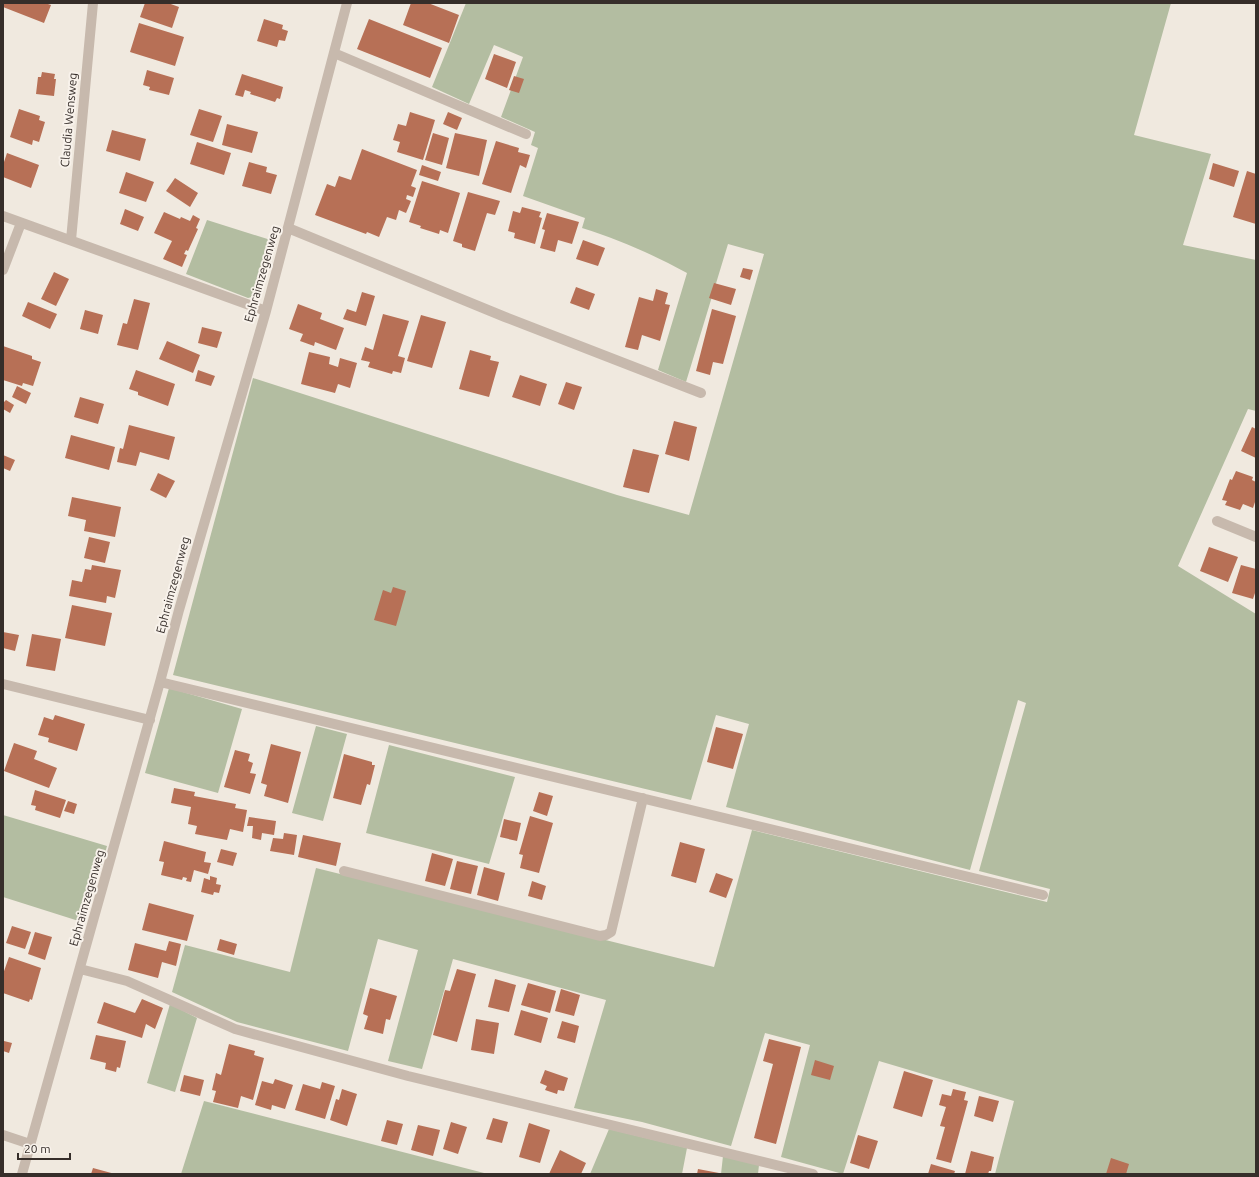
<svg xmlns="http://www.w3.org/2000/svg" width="1259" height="1177" viewBox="0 0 1259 1177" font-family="Ubuntu,sans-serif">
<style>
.green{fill:#b3bda1}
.building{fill:#b77056}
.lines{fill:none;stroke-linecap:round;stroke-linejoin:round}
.minor{stroke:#c7b9ad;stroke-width:10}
.labels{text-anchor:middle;stroke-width:4;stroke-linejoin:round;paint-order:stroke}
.street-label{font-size:12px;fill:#362e2a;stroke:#f8f2eb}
</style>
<rect width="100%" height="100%" fill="#f0e9df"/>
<path class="green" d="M466 3H1171L1134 135 1211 154 1183 245 1256 260V411L1248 409 1178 566 1256 614V1174H995L1014 1101 879 1061 843 1174 781 1157 810 1045 765 1033 731 1146 642 1122 574 1108 606 1000 453 959 422 1069 388 1061 418 950 378 939 348 1051 237 1022 172 992 185 945 290 972 316 868 714 967 752 830 1047 902 1050 889 979 871 1026 703 1018 700 970 870 726 807 749 724 716 715 691 800 173 675 253 378 617 495 689 515 764 254 728 244 686 382 658 370 687 273C652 254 620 240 582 228L585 218 523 196 538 148 531 145 535 132 501 117 523 57 494 45 469 104 432 87Z
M207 220 277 242 260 295 248 298 186 274Z
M169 688 242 709 218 793 145 773Z
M316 726 347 734 323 821 292 813Z
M389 745 515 777 489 864 366 833Z
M3 815 107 846 85 923 3 897Z
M170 1004 197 1018 175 1092 147 1083Z
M204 1101 488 1174H181Z
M609 1129 687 1148 682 1174H590Z
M723 1156 759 1165 758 1174H721Z"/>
<path class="building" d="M3 3H45L51 5 44 23 3 7Z
M145 3H168L179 7 172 28 140 17Z
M411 3H428L459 15 449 43 403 25Z
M264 19 283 25 282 29 288 31 285 41 279 40 277 47 257 41Z
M369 19 442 48 430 78 357 49Z
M139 23 184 37 175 66 130 52Z
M494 54 516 62 507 88 485 79Z
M147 70 174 78 169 95 149 90 150 87 143 85Z
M42 72 55 74 54 79H56L54 96 36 94 38 77H41Z
M242 74 283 87 280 99 277 98 275 102 250 94 251 92 245 90 243 97 235 95Z
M514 76 524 79 519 93 509 90Z
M19 109 40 116 39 120 45 122 39 142 33 140 32 145 10 137Z
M199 109 222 116 213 142 190 135Z
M410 112 435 120 423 160 397 152 400 142 393 140 398 124 406 126Z
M448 112 462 118 457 130 443 124Z
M227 124 258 132 252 153 222 145Z
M112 130 146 139 140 161 106 151Z
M433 133 449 138 442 165 425 160Z
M455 133 487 140 479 176 446 168Z
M496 141 519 148 518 152 530 155 526 168 520 165 511 193 482 184Z
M197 142 231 153 224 175 190 164Z
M362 149 417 170 411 186 416 188 413 197 407 195 406 199 411 201 406 213 399 210 396 220 387 217 379 237 367 232 366 234 315 215 327 184 335 187 339 176 351 180Z
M7 153 39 165 31 188 3 177V165Z
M249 162 267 167 266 172 277 175 271 194 242 186Z
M1213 163 1239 171 1234 187 1209 179Z
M422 165 441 172 438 181 419 175Z
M1247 171 1256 174V224L1233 217Z
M126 172 154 182 146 202 119 193Z
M175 178 198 193 190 207 166 191Z
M422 181 460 193 448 233 440 230 439 234 420 228 421 226 409 222Z
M468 192 500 201 495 215 487 213 475 251 462 247V244L453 241Z
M522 207 541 212 539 217 542 218 535 244 514 238 515 233 508 231 513 211 520 213Z
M125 209 144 217 138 231 120 224Z
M164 212 180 219 181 217 190 221 193 215 200 219 196 228 198 229 188 251 186 250 184 254 187 255 182 267 163 259 172 241 154 233Z
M547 213 579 222 572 244 558 240 555 252 540 248 545 230 542 229Z
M583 240 605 248 598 266 576 259Z
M743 268 753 270 750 280 740 277Z
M54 272 69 279 56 306 41 299Z
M714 283 736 289 731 305 709 298Z
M576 287 595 294 589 310 570 303Z
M656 289 668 293 665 304 670 305 660 341 642 335 638 350 625 347 639 297 653 301Z
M362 292 375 296 366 326 343 319 347 309 356 312Z
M134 299 150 303 138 350 117 345 123 323 127 324Z
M28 302 57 314 50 329 22 316Z
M298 304 322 313 320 319 344 328 336 350 315 342 314 346 300 341 303 334 289 329Z
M712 309 736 316 723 364 713 362 710 375 696 371Z
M85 310 103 315 98 334 80 329Z
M383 314 409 321 398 356 405 358 401 373 393 371 392 374 368 367 370 362 361 360 365 347 373 350Z
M421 315 446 322 432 368 407 361Z
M202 327 222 332 217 348 198 343Z
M167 341 200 355 193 373 159 359Z
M3 346 32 356V359L41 362 33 386 23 383 22 386 3 380Z
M470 350 491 356 490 360 499 362 489 397 459 389Z
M309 352 330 357 329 364 338 367 340 358 357 363 350 388 338 384 335 393 301 384Z
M136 370 175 384 168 406 138 395V392L129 389Z
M198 370 215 376 211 386 195 381Z
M520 375 547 384 540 406 512 397Z
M566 382 582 387 574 410 558 404Z
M17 386 31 393 26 404 12 397Z
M80 397 104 404 98 424 74 417Z
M6 400 14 405 10 413 3 409V403Z
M674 421 697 427 689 461 665 454Z
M129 425 175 437 169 460 140 452 136 466 117 462 120 448 123 449Z
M1252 427 1256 429V458L1241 451Z
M71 435 115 447 109 470 65 458Z
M633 449 659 455 649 493 623 487Z
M3 455 15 460 10 471 3 468Z
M1236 471 1253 477 1252 480 1256 482V499L1253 508 1243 504 1240 510 1225 505 1227 501 1222 500 1230 479 1232 480Z
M158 473 175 481 166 498 150 490Z
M72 497 121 507 115 537 84 531 86 520 68 516Z
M89 537 110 542 105 563 84 558Z
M1209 547 1238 557 1228 582 1200 571Z
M92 565 121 570 115 598 107 596 106 603 69 596 72 580 82 582 85 569 91 570Z
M1241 565 1256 569V590L1253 599 1232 593Z
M393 587 406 591 396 626 374 620 383 590 391 593Z
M72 605 112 613 105 646 65 638Z
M3 632 19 635 15 651 3 648Z
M32 634 61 639 55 671 26 666Z
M55 715 85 724 77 751 48 742 49 738 38 735 44 717 53 720Z
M716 727 743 734 733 769 707 762Z
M14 743 37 751 34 759 57 768 49 788 4 771Z
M271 744 301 752 288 803 264 796 267 785 261 783Z
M235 750 250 754 248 761 253 763 250 773 256 774 250 794 224 787Z
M344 754 372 762V765H375L370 785 367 784 361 805 333 798Z
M174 788 195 792 194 796 236 804 235 808 247 810 243 832 230 829 227 840 195 834 197 826 188 824 191 807 171 803Z
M35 790 66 800 60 818 35 810 36 806 31 805Z
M539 792 553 796 547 816 533 811Z
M68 801 77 804 74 814 64 811Z
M530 816 553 823 539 873 520 868 523 855 519 854Z
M249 817 276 821 274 835 262 833 261 840 252 838 253 826H247Z
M504 819 521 823 517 841 500 837Z
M284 833 297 835 294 855 270 851 273 838 283 839Z
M303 835 341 843 336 866 298 857Z
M164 841 206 852 204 862 211 863 208 874 194 870 191 882 186 881 187 878 183 877 182 880 161 875 164 862 159 861Z
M680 842 705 849 696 883 671 876Z
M221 849 237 853 233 866 217 862Z
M432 853 453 859 445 886 425 881Z
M457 861 478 866 471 894 450 889Z
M484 867 505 873 498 901 477 895Z
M716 873 733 879 726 898 709 892Z
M210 876 217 878 216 884 221 885 219 893 214 892 213 895 201 892 204 878 210 880Z
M532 881 546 886 542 900 528 896Z
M149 903 194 915 187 941 142 930Z
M12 926 31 932 25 949 6 943Z
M35 932 52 937 45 960 28 954Z
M220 939 237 944 234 955 217 950Z
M169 941 181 944 176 966 162 962 158 978 128 970 135 943 166 951Z
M9 957 41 968 32 1000 30 999 29 1002 3 993V974Z
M457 969 476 974 457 1042 433 1035 445 990 450 991Z
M495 979 516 985 509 1012 488 1007Z
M528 983 556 991 550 1013 521 1005Z
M370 988 397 996 390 1020 386 1019 383 1034 364 1029 368 1016 363 1014Z
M561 989 580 995 574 1016 555 1011Z
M142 999 163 1008 155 1029 146 1024 142 1038 97 1023 104 1002 135 1013Z
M521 1010 548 1018 541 1043 514 1035Z
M476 1019 499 1023 494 1054 471 1050Z
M562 1021 579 1026 575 1043 557 1038Z
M96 1035 126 1041 120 1068 117 1067 116 1072 105 1069 106 1063 90 1059Z
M3 1038 4 1041 12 1043 9 1053 3 1051Z
M769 1039 801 1047 776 1144 754 1138 773 1064 763 1061Z
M229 1044 255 1051 254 1055 264 1058 253 1100 241 1096 238 1108 213 1102 216 1091 212 1090 216 1073 221 1075Z
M815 1060 834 1066 830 1080 811 1075Z
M545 1070 568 1078 564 1091 558 1090 557 1094 545 1090 547 1086 540 1083Z
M904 1071 933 1080 922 1117 893 1108Z
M184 1075 204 1080 200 1096 180 1091Z
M275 1079 293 1085 285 1109 272 1105 271 1110 255 1105 262 1081 273 1084Z
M322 1082 335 1086 325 1119 295 1110 303 1084 320 1089Z
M342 1089 357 1094 347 1126 330 1120 336 1099 339 1100Z
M953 1089 966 1092 964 1100 968 1101 951 1163 936 1159 945 1127 940 1126 946 1107 939 1105 942 1094 951 1096Z
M979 1096 999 1101 993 1122 974 1116Z
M493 1118 508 1122 502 1143 486 1139Z
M387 1120 403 1124 397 1145 381 1141Z
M451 1122 467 1127 458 1154 443 1149Z
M529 1123 550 1130 540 1163 519 1157Z
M418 1125 440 1130 433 1156 411 1150Z
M858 1135 878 1141 869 1169 850 1163Z
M560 1150 586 1163 581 1174H549Z
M971 1151 994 1157 991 1171H989L988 1174H965Z
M1111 1158 1129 1164 1126 1174H1106Z
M931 1164 955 1171 954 1174H928Z
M93 1168 115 1174H91Z
M698 1169 719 1173V1174H697Z"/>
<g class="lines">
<path class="minor" d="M334 53 526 134
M3 216 266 311
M288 228 505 317 701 393
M71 240 93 3
M3 270 21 223
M1217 521 1256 537
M160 682 1043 895
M3 684 150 720
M344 871 600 936 606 935 611 932 643 798
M80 969 127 981 235 1029 408 1076 813 1174
M3 1135 30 1144
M22 1174 160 682 179 610 266 311 347 3"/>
</g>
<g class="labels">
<g class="street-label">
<text transform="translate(69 120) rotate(-85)" y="4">Claudia Wensweg</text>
<text transform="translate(262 274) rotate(-74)" y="4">Ephraimzegenweg</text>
<text transform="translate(173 585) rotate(-75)" y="4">Ephraimzegenweg</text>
<text transform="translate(87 898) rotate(-74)" y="4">Ephraimzegenweg</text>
</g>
</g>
<rect width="1259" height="1177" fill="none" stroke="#362e2a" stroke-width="8"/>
<path d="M18 1153v6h52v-6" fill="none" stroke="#362e2a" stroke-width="2"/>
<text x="24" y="1153" font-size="12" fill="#362e2a" stroke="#f8f2eb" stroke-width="3" paint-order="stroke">20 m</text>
</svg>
